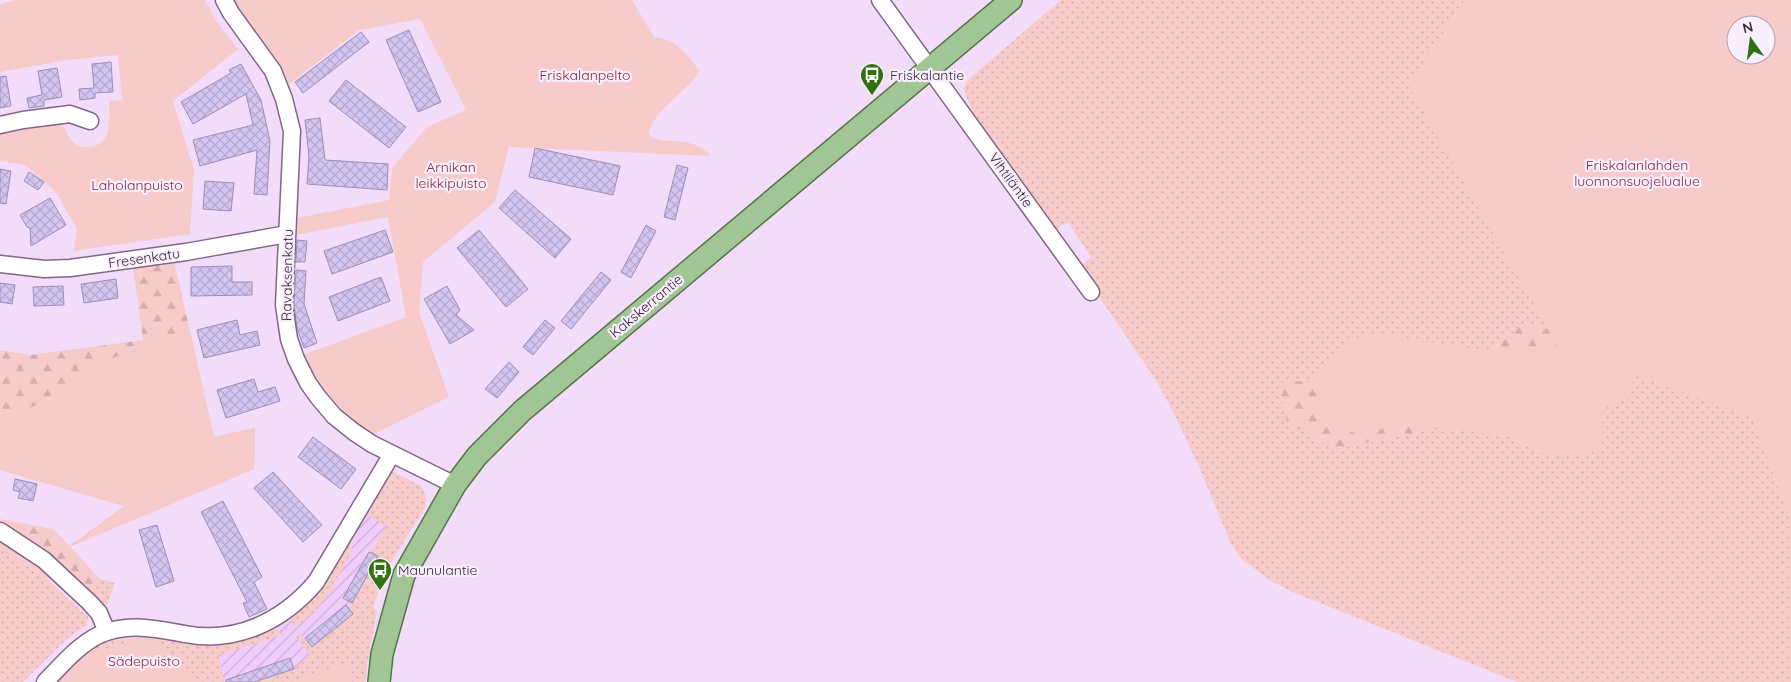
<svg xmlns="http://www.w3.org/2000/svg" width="1791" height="682" viewBox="0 0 1791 682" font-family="Quicksand,sans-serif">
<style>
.industrial{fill:url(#industrial-furrows)}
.grass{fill:url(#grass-dots)}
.forest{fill:url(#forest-firs)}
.park{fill:#f6cbca;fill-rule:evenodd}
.building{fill:url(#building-cross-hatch);stroke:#9b8fb7}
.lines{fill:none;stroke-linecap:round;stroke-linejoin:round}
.minor-casing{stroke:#816689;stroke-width:19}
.major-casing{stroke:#547648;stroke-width:24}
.minor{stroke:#fff;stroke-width:16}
.major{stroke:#a2c596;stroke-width:21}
.labels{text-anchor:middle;stroke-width:4.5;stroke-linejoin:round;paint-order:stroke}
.park-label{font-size:14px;fill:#852933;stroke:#f9eefd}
.poi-label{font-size:14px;fill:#362a39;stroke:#f9eefd;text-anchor:start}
.street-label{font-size:14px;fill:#362a39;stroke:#f9eefd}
</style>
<defs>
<pattern id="industrial-furrows" width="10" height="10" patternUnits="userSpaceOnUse" patternTransform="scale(1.25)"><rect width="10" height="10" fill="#efccf9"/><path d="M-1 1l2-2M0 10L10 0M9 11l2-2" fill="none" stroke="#ceafd6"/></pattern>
<pattern id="grass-dots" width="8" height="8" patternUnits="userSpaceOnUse" patternTransform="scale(1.25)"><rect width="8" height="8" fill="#f6cbca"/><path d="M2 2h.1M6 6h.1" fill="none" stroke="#d4aeae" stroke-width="1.8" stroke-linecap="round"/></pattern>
<pattern id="forest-firs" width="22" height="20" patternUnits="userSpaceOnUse" patternTransform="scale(1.25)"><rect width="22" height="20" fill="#f6cbca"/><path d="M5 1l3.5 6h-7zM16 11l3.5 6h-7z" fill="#d4aeae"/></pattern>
<pattern id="building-cross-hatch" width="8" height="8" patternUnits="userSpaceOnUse" patternTransform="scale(1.25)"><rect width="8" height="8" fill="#d2c5f0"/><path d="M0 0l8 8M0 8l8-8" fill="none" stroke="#b5a9cf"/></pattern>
</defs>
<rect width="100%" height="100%" fill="#f3dcfa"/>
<path class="industrial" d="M396 476 376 586 360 626 290 682H196L185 643 236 642 265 633 291 618 303 608 332 572 383 483Z"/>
<path class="grass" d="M1061 0H1465L1409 85 1549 329 1525 323 1489 352 1390 336 1347 339 1313 380 1333 449 1442 428 1511 436 1521 444 1540 452 1572 456 1601 334 1754 418 1791 525V682H1517L1295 593 1271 581 1241 559 1231 544 1200 469 1177 420 1156 380 1079 267 1091 257 1068 222 1053 231 973 112 963 88 971 77Z
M391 471 421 486 426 495 425 507 384 574 373 608 377 610 367 667 366 682H254L294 669 310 656 296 637 300 634 312 647 353 614 348 608 378 557 371 553 387 526 365 514Z
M348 541 351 543 352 551 331 590 317 610 296 626H294L291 621 292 616 311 599Z
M0 549 46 578 88 617 87 625 68 638 23 682H0Z
M100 579 115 583 107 605H100L85 589Z
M275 628 282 635 218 655 224 680 226 682H56L84 654 94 646 106 641 153 636 230 642 256 636Z"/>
<path class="forest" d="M174 261 214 437 255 428 254 469 70 546 100 579 85 589 46 578 0 549V519L53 529 70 546 124 506 0 470V350L31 355 143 340 133 267Z
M1525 323 1549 329 1559 346 1602 448 1572 456 1556 455 1540 452 1521 444 1511 436 1442 428 1333 449 1287 422 1278 383 1313 380 1347 339 1390 336 1489 352Z"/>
<path class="park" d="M16 0H205L217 22 238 49 173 101 194 170 190 234 74 251 77 229 55 191 25 165 0 161V132L59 122C66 127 66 135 72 141 77 146 83 148 90 147 113 144 109 118 109 101L122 100 118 55 67 60 0 72V4Z
M233 0H632L654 37C677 39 686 54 700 71 686 93 655 108 648 134 660 148 690 132 711 156L509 147 495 202 423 262 419 312 449 397 372 435C340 413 317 393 303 355L406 317 388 217 296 235 297 218 389 200 392 168 427 127 466 110 420 19 359 30 288 85 274 57Z
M1465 0H1791V525L1754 418 1635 375 1628 398 1603 409 1602 448 1572 456 1540 452 1521 444 1511 436 1442 428 1393 425 1361 436 1324 419 1313 380 1347 339 1390 336 1489 352 1558 346 1408 85ZM1736 25H1766V55H1736Z
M190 331 214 437 255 428 254 469 70 547 124 506 0 470V426L144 340Z
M153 636 196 682H56L84 654Z
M350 662 352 682H290Z"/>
<path class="building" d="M409 30 441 102 418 112 386 40Z
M361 32 369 42 303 93 295 82Z
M111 62 113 92 95 93V98L80 100 79 89 94 88 92 64Z
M241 64 261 100 270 141 267 195 254 194 257 150 200 166 193 140 253 125 246 94 193 124 181 102 231 73 229 70Z
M57 68 62 97 44 100V106L29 108 27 98 42 95 38 71Z
M6 76 11 106 0 108V77Z
M346 80 406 127 389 148 329 101Z
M320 118 325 160 388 164 387 190 307 184 309 156 305 120Z
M535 148 620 166 613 195 529 177Z
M677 165 688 168 675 220 664 217Z
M0 169 11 171 6 204 0 203Z
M29 172 44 182 38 190 24 181Z
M205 181 234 183 231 211 203 209Z
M515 190 571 239 555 258 499 208Z
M50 198 66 225 31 246 30 228 27 227 20 215Z
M646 225 656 231 631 278 621 272Z
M385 230 393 252 332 274 324 251Z
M479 230 528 289 506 307 457 248Z
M297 240 307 241 305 262H296Z
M232 266V282H252V295L191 296V267Z
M296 270 306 271 304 304 317 343 304 348 297 328 294 304Z
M601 272 611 280 571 329 561 321Z
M381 277 390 301 338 321 329 297Z
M116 279 118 298 84 303 81 284Z
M0 283 15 285 12 304 0 302Z
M63 286 64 305 34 306 33 287Z
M447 286 460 310 456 315 474 330 450 344 424 299Z
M237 320 240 335 257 331 260 345 204 358 197 330Z
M545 320 555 328 533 355 523 347Z
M509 362 519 372 497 398 485 389Z
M254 379 258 392 275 387 280 401 226 418 217 390Z
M313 437 356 469 341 489 298 457Z
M273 472 322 525 303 542 254 488Z
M15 479 37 484 33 501 18 498 20 492 13 490Z
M223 501 262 577 254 582 267 609 249 617 243 603 247 602 201 512Z
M157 525 174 581 156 587 139 530Z
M369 552 378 556 352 603 343 598Z
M346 605 353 614 312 647 305 638Z
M290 658 294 669 254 682H226V680Z"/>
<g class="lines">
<g class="minor-casing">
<path id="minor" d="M224 0 231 13 273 71 284 99 292 131 284 305 289 339 296 359 308 383 318 397 334 416 354 432 372 444 455 485
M880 0 1091 292
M0 125 23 120 70 114 90 121
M0 264 44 269 70 268 186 252 287 234
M0 531 44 560 89 602 99 613 107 632
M45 682C61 666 78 645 99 635 128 622 156 629 185 634 236 644 283 621 316 582L392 454"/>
</g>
<g class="major-casing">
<path id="major" d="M379 682 382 654 404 575 455 485 477 456 522 411 1011 0"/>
</g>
<use href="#minor" class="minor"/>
<use href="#major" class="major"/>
</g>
<defs>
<g id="bus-pin" transform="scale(1.25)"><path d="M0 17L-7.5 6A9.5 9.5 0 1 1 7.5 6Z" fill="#30720f" stroke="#f9eefd"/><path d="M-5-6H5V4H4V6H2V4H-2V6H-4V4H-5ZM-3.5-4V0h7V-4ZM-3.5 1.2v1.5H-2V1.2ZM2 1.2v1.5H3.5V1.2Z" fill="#fff"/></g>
</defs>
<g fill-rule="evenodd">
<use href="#bus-pin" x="872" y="75"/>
<use href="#bus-pin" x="380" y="570"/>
</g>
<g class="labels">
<g class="park-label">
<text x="585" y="80">Friskalanpelto</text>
<text x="1637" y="170">Friskalanlahden<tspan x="1637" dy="16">luonnonsuojelualue</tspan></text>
<text x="451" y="172">Arnikan<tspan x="451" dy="16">leikkipuisto</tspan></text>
<text x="137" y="190">Laholanpuisto</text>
<text x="144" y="666">Sädepuisto</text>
</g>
<g class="poi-label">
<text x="890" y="80">Friskalantie</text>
<text x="398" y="575">Maunulantie</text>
</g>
<g class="street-label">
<text transform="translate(1011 180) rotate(54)" y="5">Vihtiläntie</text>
<text transform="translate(144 258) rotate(-8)" y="5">Fresenkatu</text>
<text transform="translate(287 275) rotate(-89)" y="5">Ravaksenkatu</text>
<text transform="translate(646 306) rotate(-40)" y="5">Kakskerrantie</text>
</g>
</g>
<g transform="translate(1751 40) rotate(346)"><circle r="24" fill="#f9eefd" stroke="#aba0af"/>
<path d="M0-4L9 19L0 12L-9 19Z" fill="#30720f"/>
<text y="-8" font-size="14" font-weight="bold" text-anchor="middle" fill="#362a39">N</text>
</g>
</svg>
